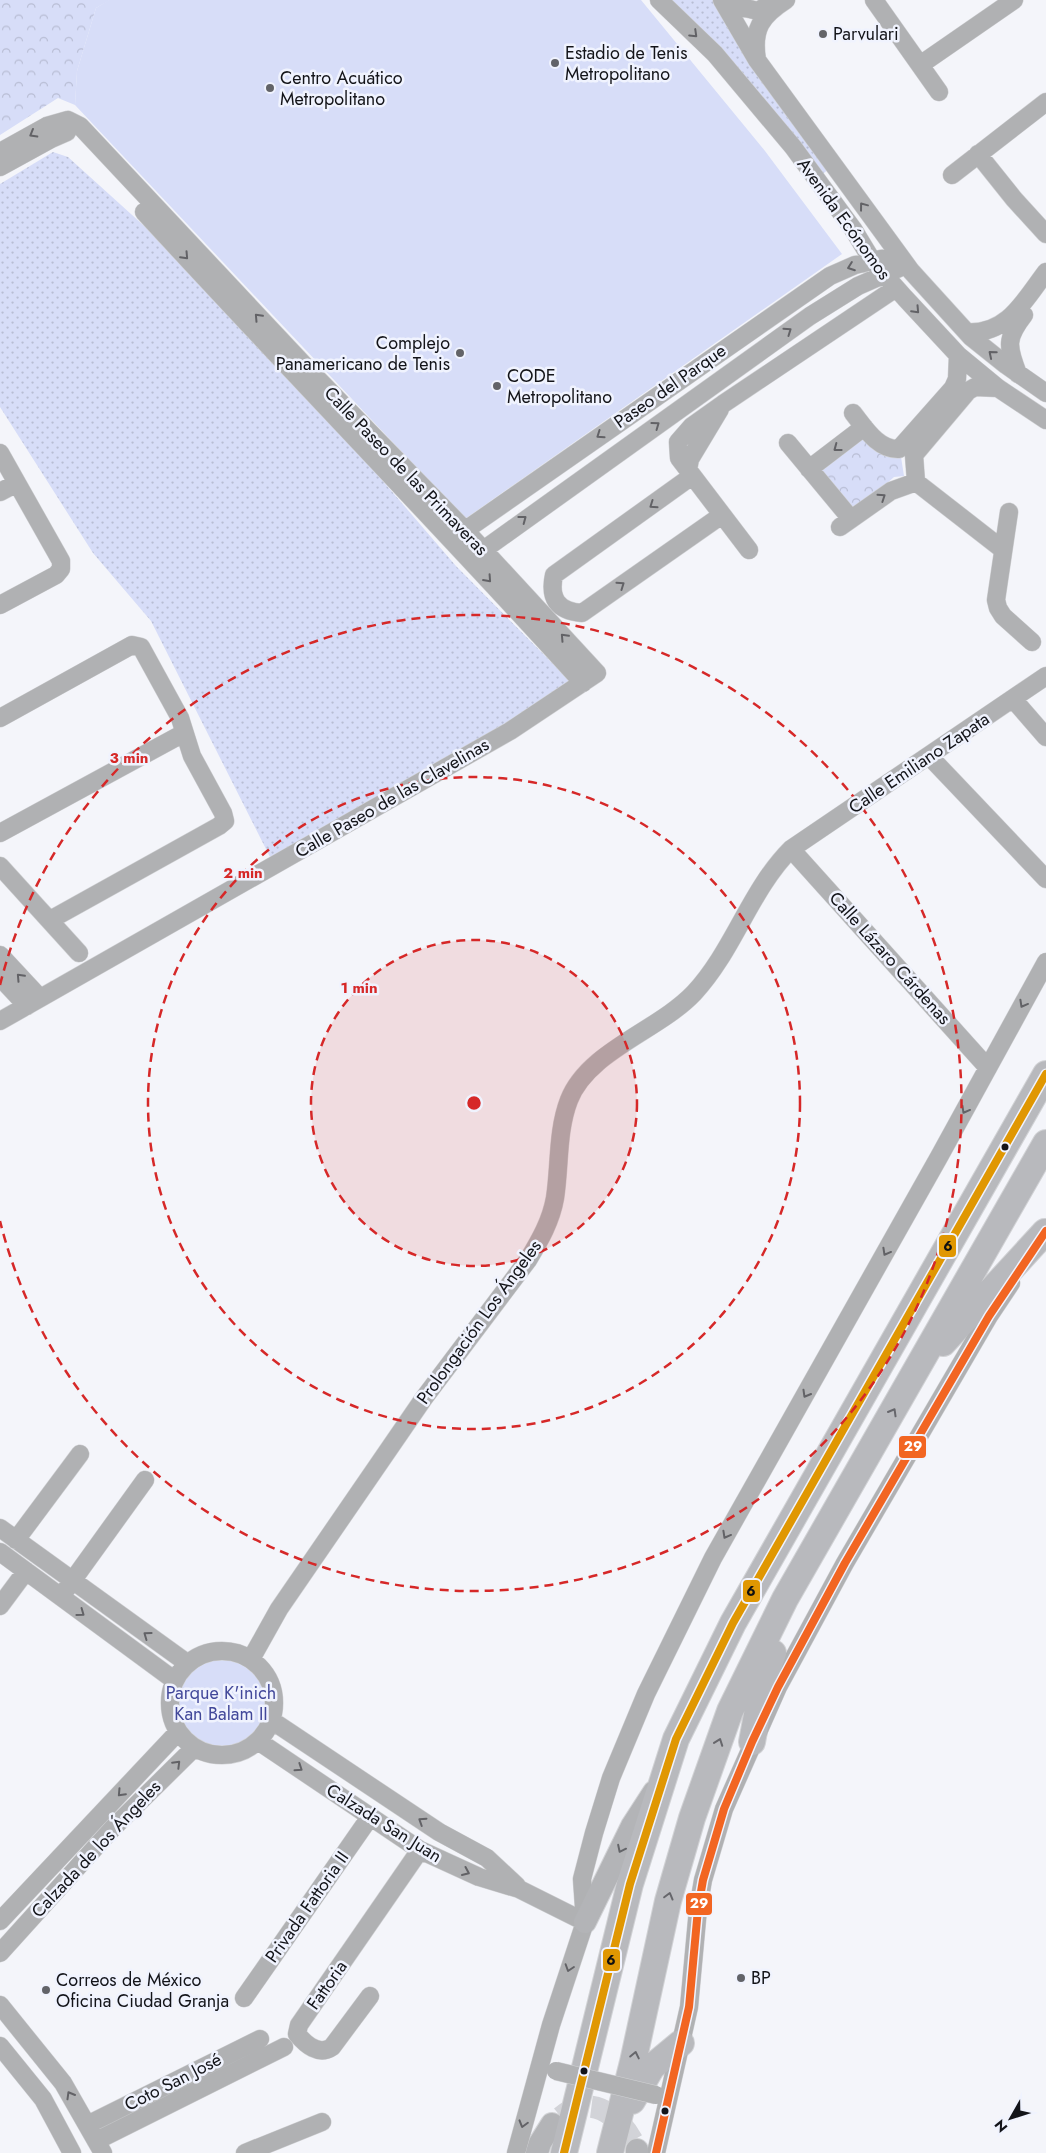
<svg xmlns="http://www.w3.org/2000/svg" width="1046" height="2153" viewBox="0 0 1046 2153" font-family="Jost,sans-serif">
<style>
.grass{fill:url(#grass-dots)}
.park{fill:url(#park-crowns)}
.garden{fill:#d7ddf8}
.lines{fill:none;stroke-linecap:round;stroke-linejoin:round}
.major-tunnel{stroke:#d2d3d8;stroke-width:22;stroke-dasharray:22 11;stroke-linecap:butt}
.minor-casing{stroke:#d1d2d5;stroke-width:19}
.major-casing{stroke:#d1d2d5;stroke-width:24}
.highway-casing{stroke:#d1d2d5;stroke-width:28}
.minor{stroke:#b0b1b3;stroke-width:18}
.major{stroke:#b3b4b7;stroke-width:22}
.highway{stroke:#b8b9bd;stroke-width:26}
.minor-bridge-casing{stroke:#d1d2d5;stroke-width:19;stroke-linecap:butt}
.minor-bridge{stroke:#b0b1b3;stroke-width:18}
.bus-1-casing{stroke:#f0f3fe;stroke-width:11}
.bus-2-casing{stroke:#f0f3fe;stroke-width:11}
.bus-1{stroke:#e09702;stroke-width:8}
.bus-2{stroke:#f26522;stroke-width:8}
.oneway{stroke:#626266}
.oneway2{stroke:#66666b}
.oneway3{stroke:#636468}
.ring{fill:none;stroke:#d62828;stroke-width:2.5;stroke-dasharray:9 6}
.poi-dot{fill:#626368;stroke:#f0f3fe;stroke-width:2}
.bus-dot{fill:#131419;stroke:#f0f3fe;stroke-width:2}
.labels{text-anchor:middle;stroke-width:5;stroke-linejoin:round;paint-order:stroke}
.poi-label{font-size:18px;fill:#131419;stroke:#f0f3fe;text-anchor:start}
.street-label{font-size:18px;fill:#131419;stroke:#f0f3fe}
.park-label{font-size:18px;fill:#42489a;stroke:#f0f3fe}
.centre{fill:#d62828;stroke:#f0f3fe;stroke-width:2.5}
.ring-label{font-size:15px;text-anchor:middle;font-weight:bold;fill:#d62828;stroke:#f0f3fe;stroke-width:5;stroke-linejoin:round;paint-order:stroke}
.line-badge{stroke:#f0f3fe;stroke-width:2}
.badge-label{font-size:14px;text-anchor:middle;font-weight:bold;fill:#fff}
.pale-badge-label{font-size:14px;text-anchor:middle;font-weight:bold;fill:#111}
</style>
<defs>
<pattern id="grass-dots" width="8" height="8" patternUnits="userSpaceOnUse" patternTransform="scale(1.25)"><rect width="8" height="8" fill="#d7ddf8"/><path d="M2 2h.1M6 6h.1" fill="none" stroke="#b8bdd4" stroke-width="1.8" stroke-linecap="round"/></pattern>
<pattern id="park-crowns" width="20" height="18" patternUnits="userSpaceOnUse" patternTransform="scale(1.25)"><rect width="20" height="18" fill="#d7ddf8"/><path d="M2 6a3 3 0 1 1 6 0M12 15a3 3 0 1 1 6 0" fill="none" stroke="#b8bdd4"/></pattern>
</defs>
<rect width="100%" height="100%" fill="#f4f5fa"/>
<path class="grass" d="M670 0H716L830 168 819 177Z
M53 152 68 157 163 243 363 458 456 566 576 687 270 857 151 621 93 553 0 407V184Z"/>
<path class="park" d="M0 0H110L96 8 77 71 75 105 58 98 0 135Z
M864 434 901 457 904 476 894 477 855 512 818 470Z"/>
<path class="garden" d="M109 0H641L765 151 842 254 465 519 75 105 77 71 96 8Z
M179 1703a43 43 0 1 1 86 0a43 43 0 1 1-86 0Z"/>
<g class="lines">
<path class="major-tunnel" d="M561 2117C594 2090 624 2120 637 2150"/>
<g class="minor-casing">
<path id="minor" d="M659 0 715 54 793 147 853 229 873 262 905 298 958 355 998 388 1046 420
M722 0 757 60 911 271 971 337 1006 365 1046 393
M726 0 737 6 758 11 773 2
M874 0 939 92
M757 60C752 29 761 16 786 0
M920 65 1014 0
M0 152 47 126 68 120
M978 154 1014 199 1046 234
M0 167 51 139 67 132
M952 175 1046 102
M144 212C289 370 439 524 583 683
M967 332C1007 335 1024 301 1046 272
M1018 374C1007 346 1006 338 1024 315
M853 413C865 428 878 450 899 449L953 388 957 379 958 355
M788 443 851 519
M0 453 61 561V569L56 575 0 605
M809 469 864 427
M688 470 690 459 720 409
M692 476 554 575C549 598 557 611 582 613L722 515
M916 482 914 455 968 391 975 387 998 388
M916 482 1002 549
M0 492 17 483
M1009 512 996 600 998 608 1003 616 1032 642
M840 527 891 491 916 482
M457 536 830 276 855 265 898 255
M749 550 679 458 678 442 692 426 723 404 896 288
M475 556 810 316 858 286 906 265
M1013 699 1046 737
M0 718 132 645 141 647 180 718 192 756 223 813 225 821 219 826 50 920
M929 756 1046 879
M0 833 184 733
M791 849 988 1068
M0 866 79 953
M0 955 40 998
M0 977 27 1006
M0 1021 510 731 597 673 465 530 306 367 80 126 68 120
M0 1528 187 1663
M16 1540 80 1454
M0 1552 174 1680
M65 1591 145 1480
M0 1606 26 1571
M170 1703a52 52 0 1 1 104 0a52 52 0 1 1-104 0Z
M251 1659 279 1609 424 1398 528 1260C540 1240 551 1221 555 1198 560 1166 557 1131 569 1100 588 1051 658 1031 694 993 734 950 750 890 791 849L1046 676
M271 1720 439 1832 487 1858 517 1886
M258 1741 420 1850 479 1877 519 1889 585 1922
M0 1921 178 1732
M0 1953 112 1829 194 1748
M370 1996 332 2047C319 2056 306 2045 297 2034L299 2025 420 1850
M244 1998 370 1817
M0 2005 63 2083 103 2153
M0 2046 43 2099 72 2153
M87 2125 260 2039
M96 2141 284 2047
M245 2153 322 2122
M516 2153 551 2025 585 1922 582 1879 594 1833 611 1778 646 1694 713 1558 939 1157 1046 962
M656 2153 689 2007 698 1909 703 1880 724 1809 778 1687 845 1563 989 1316 1011 1283"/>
</g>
<g class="major-casing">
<path id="major" d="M585 1922 632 1826 654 1792
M637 2150V2153
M537 2153 540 2143 552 2124"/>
</g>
<g class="highway-casing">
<path id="highway" d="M943 1343 1045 1232
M752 1742 763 1682 773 1653
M632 2101 652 2067 681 2043
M564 2153 630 1884 676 1739 733 1623 1046 1074
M610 2153 633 2062 668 1901 692 1818 730 1711 785 1599 1046 1143"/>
</g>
<use href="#minor" class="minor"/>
<use href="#major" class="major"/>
<use href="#highway" class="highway"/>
<g class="minor-bridge-casing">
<path id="minor-bridge" d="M556 2071 656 2095"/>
</g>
<use href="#minor-bridge" class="minor-bridge"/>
<g class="bus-1-casing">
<path id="bus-1" d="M564 2153 630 1884 676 1739 733 1623 1046 1074"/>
</g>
<g class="bus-2-casing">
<path id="bus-2" d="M656 2153 689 2007 698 1909 703 1880 724 1809 752 1742 778 1687 845 1563 989 1316 1046 1231"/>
</g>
<use href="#bus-1" class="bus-1"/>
<use href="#bus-2" class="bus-2"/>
</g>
<defs><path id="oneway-chevron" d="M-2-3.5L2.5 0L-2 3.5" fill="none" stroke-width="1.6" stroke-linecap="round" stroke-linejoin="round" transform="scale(1.25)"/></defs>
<g class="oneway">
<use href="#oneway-chevron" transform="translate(694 34) rotate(44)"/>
<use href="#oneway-chevron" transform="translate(33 134) rotate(150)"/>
<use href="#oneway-chevron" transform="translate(863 206) rotate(-127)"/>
<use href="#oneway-chevron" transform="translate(185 256) rotate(47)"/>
<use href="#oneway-chevron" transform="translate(851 267) rotate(160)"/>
<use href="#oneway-chevron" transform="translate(916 310) rotate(47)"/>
<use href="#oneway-chevron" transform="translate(258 317) rotate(-133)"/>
<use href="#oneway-chevron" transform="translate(788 331) rotate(-35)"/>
<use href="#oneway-chevron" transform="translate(992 354) rotate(-140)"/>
<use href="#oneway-chevron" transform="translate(656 425) rotate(-36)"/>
<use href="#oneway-chevron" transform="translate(600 435) rotate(145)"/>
<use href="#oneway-chevron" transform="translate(837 448) rotate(143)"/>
<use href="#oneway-chevron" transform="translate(882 497) rotate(-34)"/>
<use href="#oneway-chevron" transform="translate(653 505) rotate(145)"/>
<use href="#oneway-chevron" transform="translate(523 519) rotate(-37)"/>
<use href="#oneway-chevron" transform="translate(488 579) rotate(48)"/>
<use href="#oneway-chevron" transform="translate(621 585) rotate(-35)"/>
<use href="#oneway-chevron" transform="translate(564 637) rotate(-133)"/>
<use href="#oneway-chevron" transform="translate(20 977) rotate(-133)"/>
<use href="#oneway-chevron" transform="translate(1023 1004) rotate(119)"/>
<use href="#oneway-chevron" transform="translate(965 1110) rotate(119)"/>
<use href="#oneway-chevron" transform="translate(886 1252) rotate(119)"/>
<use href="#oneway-chevron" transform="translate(806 1394) rotate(120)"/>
<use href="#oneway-chevron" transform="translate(726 1535) rotate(119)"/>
<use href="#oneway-chevron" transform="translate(81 1613) rotate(36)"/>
<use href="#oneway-chevron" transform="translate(147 1635) rotate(-144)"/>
<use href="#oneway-chevron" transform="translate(177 1764) rotate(-45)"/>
<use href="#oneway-chevron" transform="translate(299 1768) rotate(34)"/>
<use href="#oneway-chevron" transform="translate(121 1793) rotate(133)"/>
<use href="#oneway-chevron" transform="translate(422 1821) rotate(-147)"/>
<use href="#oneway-chevron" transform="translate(466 1872) rotate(24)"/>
<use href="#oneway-chevron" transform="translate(569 1968) rotate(108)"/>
<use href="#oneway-chevron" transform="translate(70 2095) rotate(-120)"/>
<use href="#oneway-chevron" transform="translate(523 2124) rotate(106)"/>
</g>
<g class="oneway2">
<use href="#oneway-chevron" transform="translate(893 1412) rotate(-60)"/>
<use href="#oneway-chevron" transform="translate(719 1742) rotate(-70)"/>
<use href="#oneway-chevron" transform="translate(669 1896) rotate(-75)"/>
<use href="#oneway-chevron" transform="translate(635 2055) rotate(-78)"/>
</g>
<use class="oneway3" href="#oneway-chevron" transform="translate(621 1849) rotate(116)"/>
<circle cx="474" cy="1103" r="163" fill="#d62828" fill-opacity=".12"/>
<g class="ring">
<circle cx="474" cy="1103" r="163"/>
<circle cx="474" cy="1103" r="326"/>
<path d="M0 985A488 488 0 1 1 0 1221"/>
</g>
<g class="poi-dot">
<circle cx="823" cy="34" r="5"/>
<circle cx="555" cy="63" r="5"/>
<circle cx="270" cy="88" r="5"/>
<circle cx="460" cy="353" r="5"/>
<circle cx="497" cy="386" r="5"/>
<circle cx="741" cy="1978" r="5"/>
<circle cx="46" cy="1990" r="5"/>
</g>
<g class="bus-dot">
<circle cx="1005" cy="1147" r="4.5"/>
<circle cx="584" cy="2071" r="4.5"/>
<circle cx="665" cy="2111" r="4.5"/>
</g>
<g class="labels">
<g class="poi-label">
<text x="833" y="40">Parvulari</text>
<text x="565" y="59">Estadio de Tenis<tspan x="565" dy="21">Metropolitano</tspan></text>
<text x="280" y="84">Centro Acuático<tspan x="280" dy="21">Metropolitano</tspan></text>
<text x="450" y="349" text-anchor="end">Complejo<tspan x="450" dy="21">Panamericano de Tenis</tspan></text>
<text x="507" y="382">CODE<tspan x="507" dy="21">Metropolitano</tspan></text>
<text x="751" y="1984">BP</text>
<text x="56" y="1986">Correos de México<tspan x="56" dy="21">Oficina Ciudad Granja</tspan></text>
</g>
<g class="street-label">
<text transform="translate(844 219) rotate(54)" y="6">Avenida Ecónomos</text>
<text transform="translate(670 386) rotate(-35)" y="6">Paseo del Parque</text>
<text transform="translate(406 471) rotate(46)" y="6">Calle Paseo de las Primaveras</text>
<text transform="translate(919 763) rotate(-34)" y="6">Calle Emiliano Zapata</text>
<text transform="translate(392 798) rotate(-30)" y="6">Calle Paseo de las Clavelinas</text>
<text transform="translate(890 958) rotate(48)" y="6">Calle Lázaro Cárdenas</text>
<text transform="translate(479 1322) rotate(-54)" y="6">Prolongación Los Ángeles</text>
<text transform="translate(384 1823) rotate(32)" y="6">Calzada San Juan</text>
<text transform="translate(96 1849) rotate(-47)" y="6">Calzada de los Ángeles</text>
<text transform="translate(307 1907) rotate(-55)" y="6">Privada Fattoria II</text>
<text transform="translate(327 1985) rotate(-55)" y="6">Fattoria</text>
<text transform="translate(173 2082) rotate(-27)" y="6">Coto San José</text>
</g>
<g class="park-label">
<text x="221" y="1699">Parque K'inich<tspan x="221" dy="21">Kan Balam II</tspan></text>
</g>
</g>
<circle cx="474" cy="1103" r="8" class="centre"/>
<g class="ring-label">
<text x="129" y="763">3 min</text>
<text x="243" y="878">2 min</text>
<text x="359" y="993">1 min</text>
</g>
<g class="line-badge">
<rect x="938" y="1234" width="19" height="24" rx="5" fill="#e09702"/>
<rect x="898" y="1435" width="29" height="24" rx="5" fill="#f26522"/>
<rect x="742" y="1579" width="19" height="24" rx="5" fill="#e09702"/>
<rect x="685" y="1892" width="28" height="24" rx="5" fill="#f26522"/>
<rect x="602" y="1948" width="19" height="24" rx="5" fill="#e09702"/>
</g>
<g class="badge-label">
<text x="913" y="1451">29</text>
<text x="699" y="1908">29</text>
</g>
<g class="pale-badge-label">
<text x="948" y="1251">6</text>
<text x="751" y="1596">6</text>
<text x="611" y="1965">6</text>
</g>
<g transform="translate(1011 2118) rotate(231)" stroke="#f0f3fe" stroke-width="4" paint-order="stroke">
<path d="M0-4L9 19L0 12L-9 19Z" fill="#131419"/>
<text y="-8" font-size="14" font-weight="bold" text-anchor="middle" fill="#131419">N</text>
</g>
</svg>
